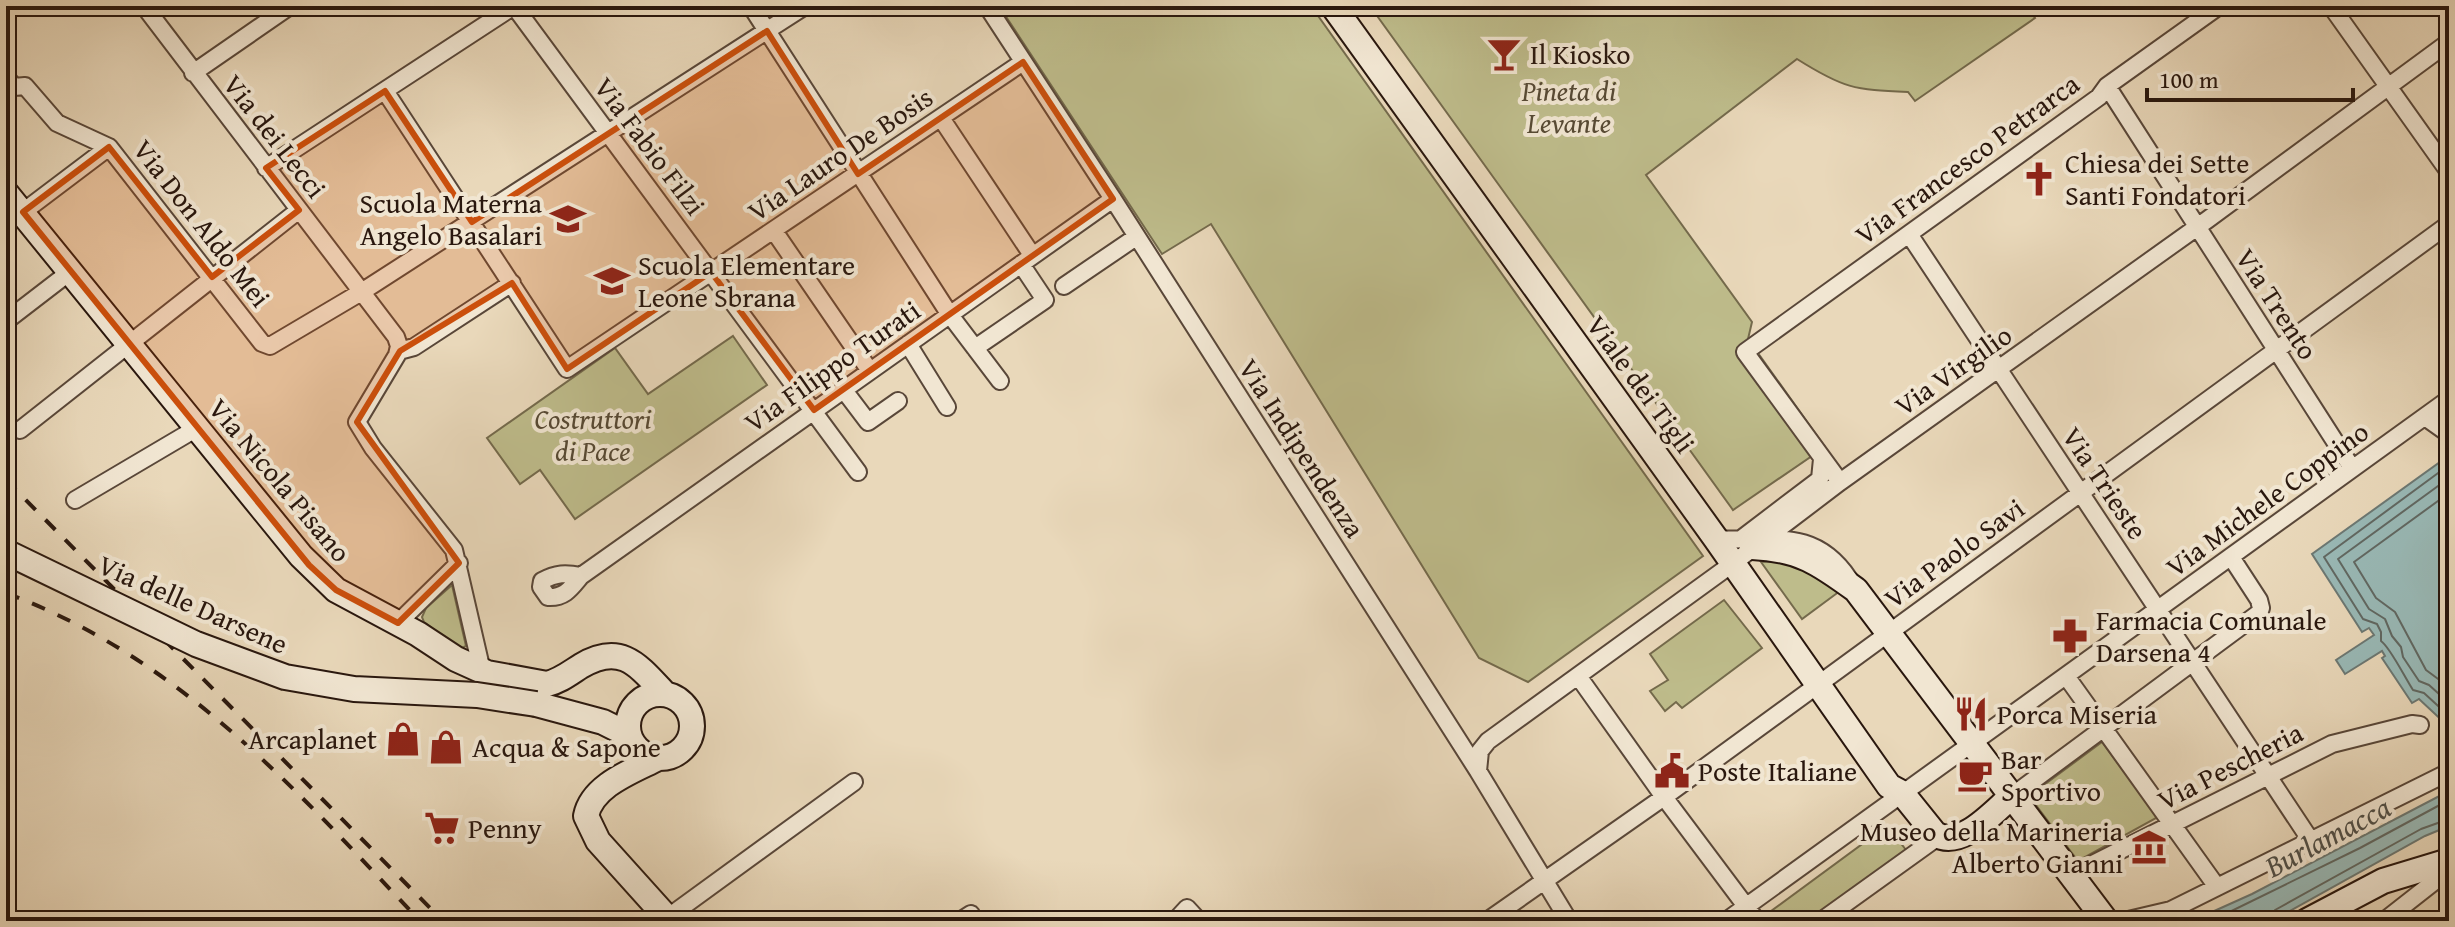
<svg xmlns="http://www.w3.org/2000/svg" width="2455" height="927" viewBox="0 0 2455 927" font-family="'Gentium Book Plus',serif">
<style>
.green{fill:#bebc8b;stroke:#746a4c;stroke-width:2}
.water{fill:#99b9b6;stroke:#6c7873;stroke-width:2}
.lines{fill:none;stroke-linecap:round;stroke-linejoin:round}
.shore{stroke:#616862;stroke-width:2}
.street-casing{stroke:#594739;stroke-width:20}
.secondary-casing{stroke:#29170e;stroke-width:28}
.street{stroke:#f1e6d2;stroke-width:16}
.secondary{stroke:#f1e6d2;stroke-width:24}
.rail{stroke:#29170e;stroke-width:4;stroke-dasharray:14 14;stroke-linecap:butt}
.secondary-bridge-casing{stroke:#29170e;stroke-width:28;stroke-linecap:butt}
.secondary-bridge{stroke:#f1e6d2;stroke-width:24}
.marked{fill:#cb4f0c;fill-opacity:0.2;stroke:#cb4f0c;stroke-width:6;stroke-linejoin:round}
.labels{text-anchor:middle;stroke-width:8;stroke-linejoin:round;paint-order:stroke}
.poi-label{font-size:28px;fill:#29170e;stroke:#f1e6d2;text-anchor:start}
.park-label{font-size:28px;font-style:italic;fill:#564934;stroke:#f1e6d2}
.street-label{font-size:28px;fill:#29170e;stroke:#f1e6d2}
.water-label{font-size:30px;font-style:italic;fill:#505049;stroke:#f1e6d2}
</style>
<rect width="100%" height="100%" fill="#e9d8ba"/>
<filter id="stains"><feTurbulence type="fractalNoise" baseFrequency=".0025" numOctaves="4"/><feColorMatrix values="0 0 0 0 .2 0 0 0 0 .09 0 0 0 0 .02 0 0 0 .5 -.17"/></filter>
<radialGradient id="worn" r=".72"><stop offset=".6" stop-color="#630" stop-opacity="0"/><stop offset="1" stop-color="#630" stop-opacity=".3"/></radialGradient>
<path class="green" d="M999 6H1311L1703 556 1528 682 1479 658 1211 224 1162 254Z
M1370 6H2027L2035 18 1915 101 1908 92C1854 90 1843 88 1797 59L1646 175 1752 322 1748 339 1825 447 1733 510Z
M733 336 767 385 575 519 540 470 520 484 487 438 615 348 648 394Z
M1780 561 1798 564 1844 588 1802 619 1761 562Z
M452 585 466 646 460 649 424 622 422 617 426 608Z
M1724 600 1762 648 1682 708 1676 702 1665 711 1650 691 1668 680 1650 654Z
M2102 742 2158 817 2078 861 2029 796Z
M1880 831 1889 843 1896 837 1906 850 1810 921H1772L1767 914Z"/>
<path class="water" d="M2447 457 2449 460V727L2419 699 2412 703 2382 658 2385 656 2382 651 2345 674 2336 660 2374 635 2369 628 2362 632 2312 554Z
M2449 791V826L2425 836 2272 921H2192L2252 894Z"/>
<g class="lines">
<path class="shore" d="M2449 465 2324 557 2363 619 2377 624 2381 632V641C2390 647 2405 678 2413 690L2424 693 2449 716
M2449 478 2338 559 2369 609 2385 619 2392 636 2401 647 2403 657 2419 681 2429 685 2449 703
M2449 493 2354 562 2376 598 2395 612 2426 670 2449 687
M2211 921 2360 848 2449 800
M2270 921 2275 910 2421 829 2449 819"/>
<g class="street-casing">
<path id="street" d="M144 6 396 337 399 346 397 355 357 422 373 448 454 550 482 671
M514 6 858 472
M751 6 950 315 1000 381
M987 6 1113 199 1478 771 1569 921
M2331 6 2449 172
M193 73 290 6
M6 77 14 87 25 86 57 123 109 147 262 343 270 346 363 291 805 6
M2107 86 2352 468
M385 91 567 369 1023 62
M941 118 1032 255
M266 168 514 6
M23 212 109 147
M774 231 870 371
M1909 234 2311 841
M1064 286 1136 237
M6 321 71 271
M908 344 947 407
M975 348 1045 300 1021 264
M399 351 414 347 512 283
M843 389 868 422 898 401
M2425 417 2449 434
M20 430 299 210
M1840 482 1745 352 2099 97 2107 86 2219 6
M75 500 197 428
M1716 539C1769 543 1813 525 1849 579
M1741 539 1820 479 1822 459
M581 576C566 573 556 573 542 581L541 587 548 597C565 598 571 588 581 576L1113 199
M398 623 459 563
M1578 676 1664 797 1757 921
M2066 676 2217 887
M1478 771 1480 751 1488 741 1732 564 1840 482 2207 220 2449 42
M2012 796 2259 613 2261 608 2259 600 2231 557
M2071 875 2332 744 2412 724 2420 725
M667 918 854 782
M315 921H318
M960 921 971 914
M1175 921 1187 908 1199 921
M1487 921 1664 797 2449 224
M1726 921 2449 399
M1821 921 1938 837
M2124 921 2171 910 2449 772
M2384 921 2449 870"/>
</g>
<g class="secondary-casing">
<path id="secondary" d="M1333 6 1716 539 1889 786 1902 793 1935 834C1961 850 1993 812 2012 796
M6 193 301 556 336 590 418 634 456 659 487 673 547 684C560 681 570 673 581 666 621 642 638 665 665 694
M1752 547C1800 549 1819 563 1856 590L2106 921
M628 726a32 32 0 1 1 64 0a32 32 0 1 1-64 0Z
M536 704 603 722 629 735
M658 758C633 771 592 785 586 816L598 841 670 921
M2307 921 2383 881 2449 861"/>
</g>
<use href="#street" class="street"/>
<use href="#secondary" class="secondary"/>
<path class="rail" d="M6 480 443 921
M6 593C182 659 294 788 420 921"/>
<g class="secondary-bridge-casing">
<path id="secondary-bridge" d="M6 552 196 644 285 677 354 689 477 695 536 704"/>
</g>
<use href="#secondary-bridge" class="secondary-bridge"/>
</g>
<path class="marked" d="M767 31 858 174 1023 62 1113 199 814 410 711 272 567 369 512 283 400 351 357 422 459 563 398 623 336 590 309 565 23 212 109 147 212 277 299 210 266 168 385 91 472 222Z"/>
<defs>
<g id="bar-bare" transform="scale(2.76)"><path d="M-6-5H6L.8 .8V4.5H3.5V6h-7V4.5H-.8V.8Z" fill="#8f2418" stroke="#f1e6d2" stroke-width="2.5" paint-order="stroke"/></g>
<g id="church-bare" transform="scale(2.76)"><path d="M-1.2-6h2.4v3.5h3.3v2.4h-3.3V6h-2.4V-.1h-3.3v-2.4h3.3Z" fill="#8f2418" stroke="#f1e6d2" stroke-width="2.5" paint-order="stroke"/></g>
<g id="school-bare" transform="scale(2.76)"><path d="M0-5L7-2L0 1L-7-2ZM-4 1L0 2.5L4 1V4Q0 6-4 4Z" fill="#8f2418" stroke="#f1e6d2" stroke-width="2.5" paint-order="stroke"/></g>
<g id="pharmacy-bare" transform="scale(2.76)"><path d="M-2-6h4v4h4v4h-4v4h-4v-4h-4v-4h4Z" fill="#8f2418" stroke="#f1e6d2" stroke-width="2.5" paint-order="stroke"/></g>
<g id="restaurant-bare" transform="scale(2.76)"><path d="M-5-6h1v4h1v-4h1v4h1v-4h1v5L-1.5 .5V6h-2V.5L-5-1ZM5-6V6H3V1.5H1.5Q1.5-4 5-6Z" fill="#8f2418" stroke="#f1e6d2" stroke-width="2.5" paint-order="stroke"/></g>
<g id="shop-bare" transform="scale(2.76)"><path d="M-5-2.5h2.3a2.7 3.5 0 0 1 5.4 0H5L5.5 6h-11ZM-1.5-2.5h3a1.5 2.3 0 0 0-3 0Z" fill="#8f2418" stroke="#f1e6d2" stroke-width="2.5" paint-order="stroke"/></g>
<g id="civic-bare" transform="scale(2.76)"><path d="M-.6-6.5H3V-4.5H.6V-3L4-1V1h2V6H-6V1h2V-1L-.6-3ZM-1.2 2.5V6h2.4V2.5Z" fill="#8f2418" stroke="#f1e6d2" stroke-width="2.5" paint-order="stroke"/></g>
<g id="cafe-bare" transform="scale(2.76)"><path d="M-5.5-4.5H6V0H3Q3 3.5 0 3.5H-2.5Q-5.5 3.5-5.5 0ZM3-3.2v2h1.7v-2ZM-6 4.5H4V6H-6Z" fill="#8f2418" stroke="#f1e6d2" stroke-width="2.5" paint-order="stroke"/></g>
<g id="supermarket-bare" transform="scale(2.76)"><path d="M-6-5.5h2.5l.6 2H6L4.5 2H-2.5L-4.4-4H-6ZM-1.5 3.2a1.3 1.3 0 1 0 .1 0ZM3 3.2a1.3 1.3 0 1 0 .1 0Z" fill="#8f2418" stroke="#f1e6d2" stroke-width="2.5" paint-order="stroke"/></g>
<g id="museum-bare" transform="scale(2.76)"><path d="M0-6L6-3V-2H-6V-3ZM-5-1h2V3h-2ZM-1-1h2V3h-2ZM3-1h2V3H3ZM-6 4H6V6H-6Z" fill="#8f2418" stroke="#f1e6d2" stroke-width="2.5" paint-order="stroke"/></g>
</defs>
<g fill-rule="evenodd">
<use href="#bar-bare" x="1504" y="54"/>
<use href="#church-bare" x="2039" y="179"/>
<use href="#school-bare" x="568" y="219"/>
<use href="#school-bare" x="612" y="281"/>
<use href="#pharmacy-bare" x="2070" y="636"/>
<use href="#restaurant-bare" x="1971" y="714"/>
<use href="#shop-bare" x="403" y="739"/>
<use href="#shop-bare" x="446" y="747"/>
<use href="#civic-bare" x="1672" y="771"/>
<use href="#cafe-bare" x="1975" y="775"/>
<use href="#supermarket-bare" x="442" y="828"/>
<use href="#museum-bare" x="2149" y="847"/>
</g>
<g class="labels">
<g class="poi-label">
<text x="1530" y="64">Il Kiosko</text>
<text x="2065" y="173">Chiesa dei Sette<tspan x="2065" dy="32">Santi Fondatori</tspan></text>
<text x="542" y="213" text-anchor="end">Scuola Materna<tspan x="542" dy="32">Angelo Basalari</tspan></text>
<text x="638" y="275">Scuola Elementare<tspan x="638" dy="32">Leone Sbrana</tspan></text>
<text x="2096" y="630">Farmacia Comunale<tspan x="2096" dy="32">Darsena 4</tspan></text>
<text x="1997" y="724">Porca Miseria</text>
<text x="377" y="749" text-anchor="end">Arcaplanet</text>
<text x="472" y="757">Acqua &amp; Sapone</text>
<text x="2001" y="769">Bar<tspan x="2001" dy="32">Sportivo</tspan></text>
<text x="1698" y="781">Poste Italiane</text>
<text x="468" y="838">Penny</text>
<text x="2123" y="841" text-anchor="end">Museo della Marineria<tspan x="2123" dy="32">Alberto Gianni</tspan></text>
</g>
<g class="park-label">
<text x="1569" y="101">Pineta di<tspan x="1569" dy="32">Levante</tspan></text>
<text x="593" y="429">Costruttori<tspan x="593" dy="32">di Pace</tspan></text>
</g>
<g class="street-label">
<text transform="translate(275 136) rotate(52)" y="10">Via dei Lecci</text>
<text transform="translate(650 146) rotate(53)" y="10">Via Fabio Filzi</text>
<text transform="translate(840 154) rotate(-34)" y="10">Via Lauro De Bosis</text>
<text transform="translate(1967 159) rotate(-36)" y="10">Via Francesco Petrarca</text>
<text transform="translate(202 223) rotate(52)" y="10">Via Don Aldo Mei</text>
<text transform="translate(2277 304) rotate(57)" y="10">Via Trento</text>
<text transform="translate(832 366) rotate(-35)" y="10">Via Filippo Turati</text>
<text transform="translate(1953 370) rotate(-35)" y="10">Via Virgilio</text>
<text transform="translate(1641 384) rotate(54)" y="10">Viale dei Tigli</text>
<text transform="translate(1302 448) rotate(57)" y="10">Via Indipendenza</text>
<text transform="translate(280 480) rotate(50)" y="10">Via Nicola Pisano</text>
<text transform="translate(2105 483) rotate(56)" y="10">Via Trieste</text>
<text transform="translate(2267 499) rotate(-36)" y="10">Via Michele Coppino</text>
<text transform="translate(1954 553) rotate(-36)" y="10">Via Paolo Savi</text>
<text transform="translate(193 604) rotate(24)" y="10">Via delle Darsene</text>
<text transform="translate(2230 766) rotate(-27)" y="10">Via Pescheria</text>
</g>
<g class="water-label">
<text transform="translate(2328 837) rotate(-28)" y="10">Burlamacca</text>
</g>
</g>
<rect width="2455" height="927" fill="none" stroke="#e9d8ba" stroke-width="32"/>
<rect x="8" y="8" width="2439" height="911" fill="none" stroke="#29170e" stroke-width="4"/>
<rect x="16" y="16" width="2423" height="895" fill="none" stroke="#29170e" stroke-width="2"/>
<path d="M2147 88v12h206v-12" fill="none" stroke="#29170e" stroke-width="4"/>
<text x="2159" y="88" font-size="24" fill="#29170e" stroke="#f1e6d2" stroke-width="6" paint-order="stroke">100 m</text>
<rect width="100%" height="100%" filter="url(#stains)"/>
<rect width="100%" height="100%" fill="url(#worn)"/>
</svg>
